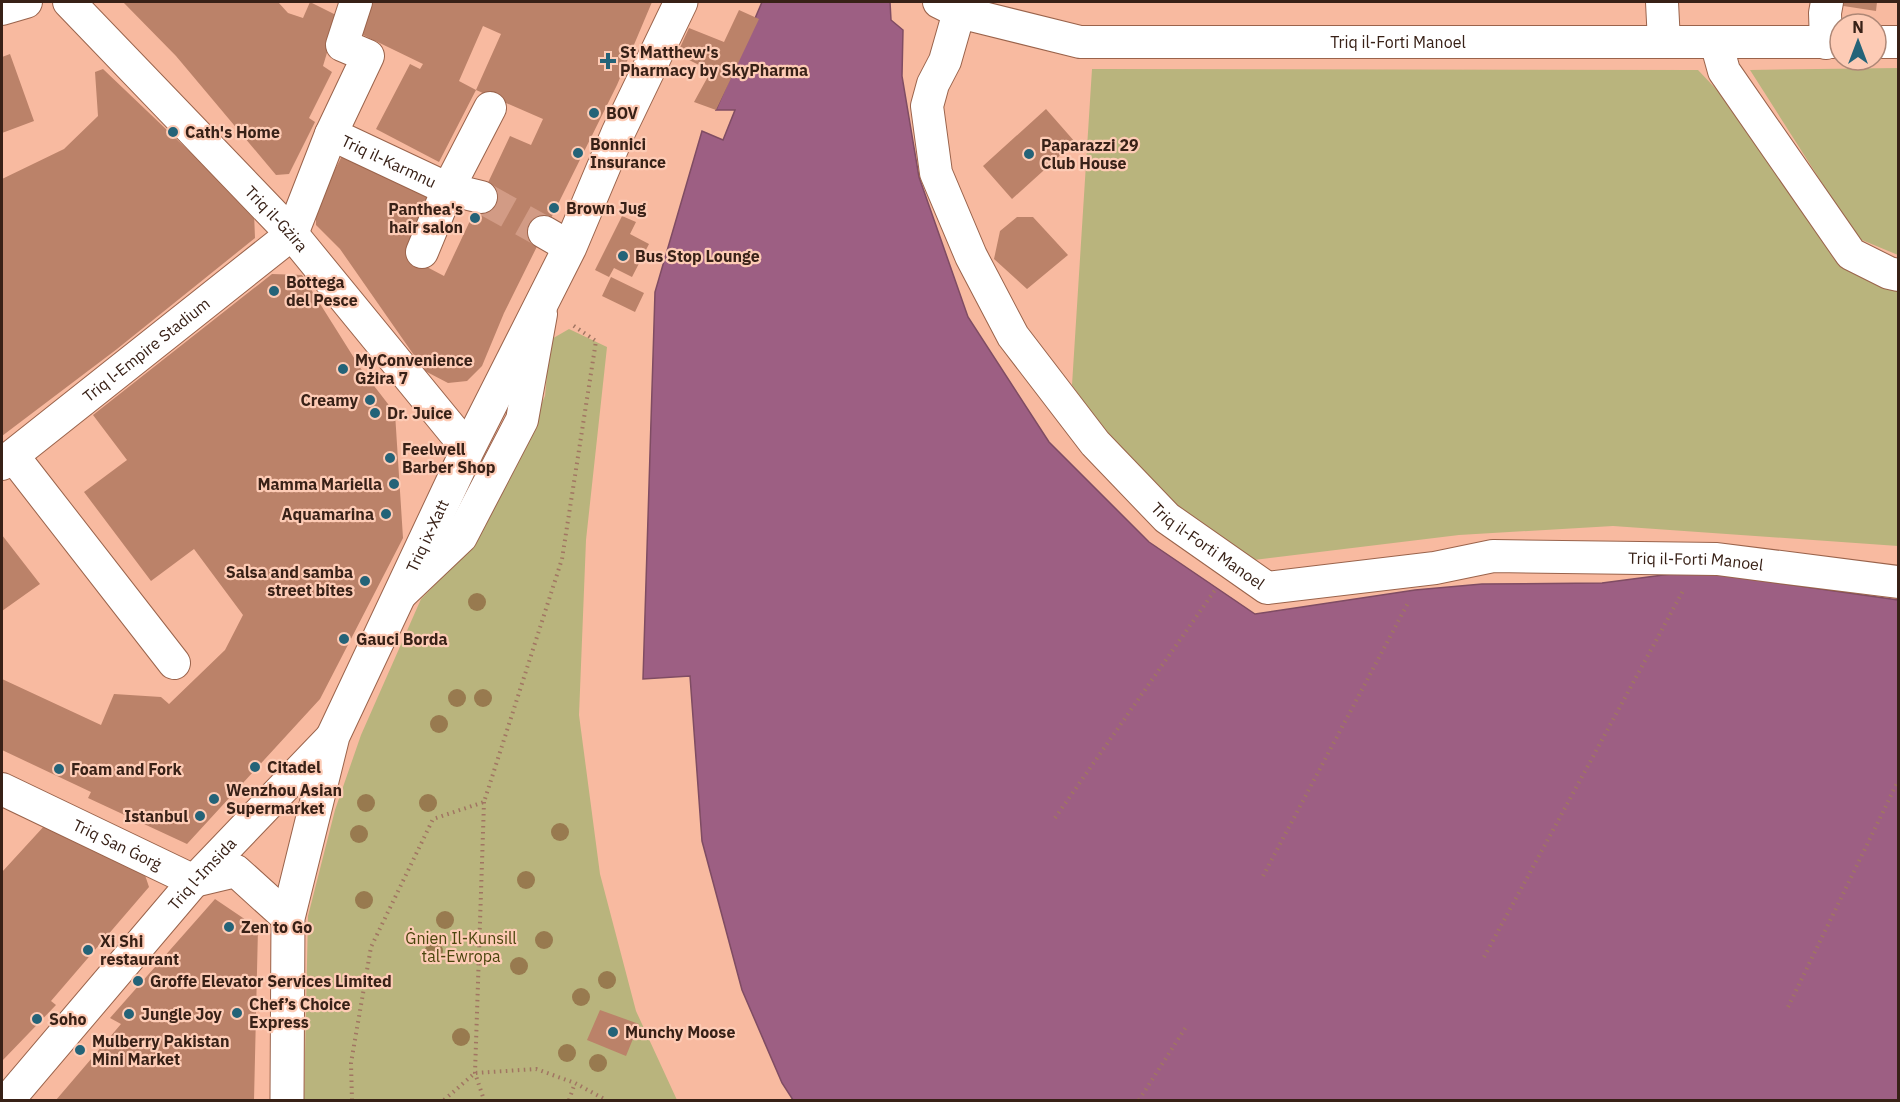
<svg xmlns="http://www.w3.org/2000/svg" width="1900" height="1102" viewBox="0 0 1900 1102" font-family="'IBM Plex Sans',sans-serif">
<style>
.green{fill:#b9b47d}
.water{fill:#9d5f83;stroke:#7f4c63;stroke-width:1.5}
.building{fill:#bb8269}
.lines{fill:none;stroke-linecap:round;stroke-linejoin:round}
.minor-tunnel{stroke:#d29b85;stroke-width:32;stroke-dasharray:32 16;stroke-linecap:butt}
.minor-casing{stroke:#9a634b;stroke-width:34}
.major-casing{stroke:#9a634b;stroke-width:35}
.path{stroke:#a17562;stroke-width:4;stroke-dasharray:1.5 4.5;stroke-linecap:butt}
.minor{stroke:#fff;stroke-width:32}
.major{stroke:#fff;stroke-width:33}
.tree{fill:#987a4f}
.poi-dot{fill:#246378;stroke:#fdcbb5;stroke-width:2}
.labels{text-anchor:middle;stroke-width:4.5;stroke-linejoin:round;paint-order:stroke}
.street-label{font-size:16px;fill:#382117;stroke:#fdcbb5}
.poi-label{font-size:16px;font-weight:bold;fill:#382117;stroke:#fdcbb5;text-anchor:start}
.park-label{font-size:16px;fill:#4a450c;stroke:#fdcbb5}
</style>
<rect width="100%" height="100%" fill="#f8baa0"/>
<path class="green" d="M1898 68V255L1857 238 1750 70Z
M1092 69 1698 70 1717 90 1792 194 1834 259 1882 286 1898 287V546L1613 526 1459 535 1254 560 1177 506 1105 432 1072 385Z
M569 329 607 347 586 540 579 715 600 874 636 1011 677 1100H304L308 916 335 810 361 735 421 599 465 554 494 506 545 396 550 340Z"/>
<path class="water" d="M762 2H890L891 20 903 30 902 76 919 177 968 317 1049 442 1149 542 1255 614 1415 590 1482 584 1602 583 1694 571 1898 600V1100H793L782 1083 742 990 702 841 690 676 643 679 655 292 702 131 723 140 735 110H716Z"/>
<path class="building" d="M123 2H278L288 13 303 18 310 2 338 16 323 66 332 72 309 118 315 122 289 174 276 175 176 56Z
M370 2H652L617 85 504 313 482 366 467 381 448 383 425 371 340 249 316 225V206L343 154 441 197 408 257 444 276 510 136 531 145 543 119 476 90 501 34 483 26 459 81 476 90 439 162 376 129 410 64 420 69 423 64 359 33Z
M1837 2H1877L1876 11 1837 5Z
M739 10 759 19 716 110 694 102 711 71 677 54 689 28 724 42Z
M10 54 34 121 2 133V57Z
M103 69 254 213 255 238 117 349 2 436V179L64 149 98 116 95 72Z
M1046 109 1075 142 1012 199 983 166Z
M622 216 636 222 630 234 649 244 632 277 614 268 609 277 595 270Z
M1017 217H1033L1068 255 1027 289 994 259 1000 231Z
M272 274 302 275 361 369 395 413 403 538 320 699 187 844 88 798 91 792 2 750V679L101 725 114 694 161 697 169 704 225 650 243 615 194 549 151 581 84 492 127 460 93 415Z
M611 277 644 293 635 312 602 296Z
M2 535 40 584 2 611Z
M46 824 142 866 149 887 51 1001 56 1005 2 1061V872Z
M215 899 258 928 254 1100H56L121 1024 110 1018Z
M600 1010 639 1024 626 1056 587 1040Z"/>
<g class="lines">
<path class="minor-tunnel" d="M481 197 544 232"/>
<g class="minor-casing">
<g id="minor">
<path id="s1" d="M69 2 292 234 468 449"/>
<path id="s2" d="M939 2 959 12 1080 42H1840"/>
<path d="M1662 2 1664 42"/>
<path d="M2 9 26 2"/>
<path id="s3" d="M959 12 945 61 933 84 927 106 936 173 971 256 1013 336 1095 443 1167 518 1267 588 1435 568 1493 556 1717 559 1898 582"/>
<path d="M1716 42 1724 71 1851 254 1889 273 1898 275"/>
<path d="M1876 42H1898"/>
<path d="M1826 43 1825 13 1827 2"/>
<path id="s4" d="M331 134 448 189 481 197"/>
<path d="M544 232 570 247"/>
<path d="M422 252 448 189 490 108"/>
<path d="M13 456 174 663"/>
<path id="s5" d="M2 464 292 234 331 134 368 56 342 45 356 2"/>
<path d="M401 594 461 537 522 420 541 314"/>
<path id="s6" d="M2 789 194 881 236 871 288 918"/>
<path id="s7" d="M8 1100 194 881 333 736"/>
</g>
</g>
<g class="major-casing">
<g id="major">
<path id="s8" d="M287 1100 288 918 333 736 468 449 570 247 618 133 681 2"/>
</g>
</g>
<path class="path" d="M484 802 475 1073 484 1100
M1055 818 1215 590
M1263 876 1409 601
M1484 957 1684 589
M1788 1007 1898 781
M352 1100 351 1063 371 947 433 819 484 802 562 559 596 341 571 324
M444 1100 475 1073 536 1069 575 1083 606 1100
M569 1100 575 1083
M1139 1100 1186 1027"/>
<use href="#minor" class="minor"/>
<use href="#major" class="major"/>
</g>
<g class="tree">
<circle cx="477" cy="602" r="9"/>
<circle cx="457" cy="698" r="9"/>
<circle cx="483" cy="698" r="9"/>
<circle cx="439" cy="724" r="9"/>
<circle cx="366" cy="803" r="9"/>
<circle cx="428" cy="803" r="9"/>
<circle cx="560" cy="832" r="9"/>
<circle cx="359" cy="834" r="9"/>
<circle cx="526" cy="880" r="9"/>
<circle cx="364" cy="900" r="9"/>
<circle cx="445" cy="920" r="9"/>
<circle cx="544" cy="940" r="9"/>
<circle cx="434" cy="951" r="9"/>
<circle cx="519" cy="966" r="9"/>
<circle cx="607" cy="980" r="9"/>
<circle cx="581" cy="997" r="9"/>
<circle cx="461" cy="1037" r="9"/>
<circle cx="567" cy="1053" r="9"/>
<circle cx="598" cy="1063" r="9"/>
</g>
<g class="poi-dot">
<path d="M605 52h6v6h6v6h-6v6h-6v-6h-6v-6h6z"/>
<circle cx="594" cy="113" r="6"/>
<circle cx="173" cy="132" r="6"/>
<circle cx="578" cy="153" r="6"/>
<circle cx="1029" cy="154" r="6"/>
<circle cx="554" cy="208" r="6"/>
<circle cx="475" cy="218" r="6"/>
<circle cx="623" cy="256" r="6"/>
<circle cx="274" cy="291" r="6"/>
<circle cx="343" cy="369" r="6"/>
<circle cx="370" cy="400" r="6"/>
<circle cx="375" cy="413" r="6"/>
<circle cx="390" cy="458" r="6"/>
<circle cx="394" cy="484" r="6"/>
<circle cx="386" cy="514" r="6"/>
<circle cx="365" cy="581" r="6"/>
<circle cx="344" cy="639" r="6"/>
<circle cx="255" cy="767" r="6"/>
<circle cx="59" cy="769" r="6"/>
<circle cx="214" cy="799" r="6"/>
<circle cx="200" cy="816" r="6"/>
<circle cx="229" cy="927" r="6"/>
<circle cx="88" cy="950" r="6"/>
<circle cx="138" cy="981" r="6"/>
<circle cx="237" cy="1013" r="6"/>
<circle cx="129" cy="1014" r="6"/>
<circle cx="37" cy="1019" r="6"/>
<circle cx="613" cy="1032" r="6"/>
<circle cx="80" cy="1050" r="6"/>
</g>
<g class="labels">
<g class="street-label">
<text dy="6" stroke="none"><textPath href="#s2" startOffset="465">Triq il-Forti Manoel</textPath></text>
<text dy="6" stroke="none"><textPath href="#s4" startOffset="64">Triq il-Karmnu</textPath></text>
<text dy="6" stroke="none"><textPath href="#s1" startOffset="300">Triq il-Gżira</textPath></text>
<text dy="6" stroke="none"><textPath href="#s5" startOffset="184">Triq l-Empire Stadium</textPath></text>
<text dy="6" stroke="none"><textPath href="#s8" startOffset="591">Triq ix-Xatt</textPath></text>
<text dy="6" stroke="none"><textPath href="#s3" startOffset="636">Triq il-Forti Manoel</textPath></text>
<text dy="6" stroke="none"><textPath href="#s3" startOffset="1140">Triq il-Forti Manoel</textPath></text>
<text dy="6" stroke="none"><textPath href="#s6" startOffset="128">Triq San Ġorġ</textPath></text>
<text dy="6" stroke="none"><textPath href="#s7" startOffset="298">Triq l-Imsida</textPath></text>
</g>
<g class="poi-label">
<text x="620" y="58">St Matthew's<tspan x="620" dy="18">Pharmacy by SkyPharma</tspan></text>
<text x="606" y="119">BOV</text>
<text x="185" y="138">Cath's Home</text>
<text x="590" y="150">Bonnici<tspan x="590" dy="18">Insurance</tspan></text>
<text x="1041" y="151">Paparazzi 29<tspan x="1041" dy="18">Club House</tspan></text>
<text x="566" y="214">Brown Jug</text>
<text x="463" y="215" text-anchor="end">Panthea's<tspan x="463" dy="18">hair salon</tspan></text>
<text x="635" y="262">Bus Stop Lounge</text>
<text x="286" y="288">Bottega<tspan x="286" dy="18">del Pesce</tspan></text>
<text x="355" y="366">MyConvenience<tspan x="355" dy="18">Gżira 7</tspan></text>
<text x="358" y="406" text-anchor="end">Creamy</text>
<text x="387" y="419">Dr. Juice</text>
<text x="402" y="455">Feelwell<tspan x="402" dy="18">Barber Shop</tspan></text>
<text x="382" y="490" text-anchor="end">Mamma Mariella</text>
<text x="374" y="520" text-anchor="end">Aquamarina</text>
<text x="353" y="578" text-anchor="end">Salsa and samba<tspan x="353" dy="18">street bites</tspan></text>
<text x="356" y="645">Gauci Borda</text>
<text x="267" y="773">Citadel</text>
<text x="71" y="775">Foam and Fork</text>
<text x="226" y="796">Wenzhou Asian<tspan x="226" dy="18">Supermarket</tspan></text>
<text x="188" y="822" text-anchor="end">Istanbul</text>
<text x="241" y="933">Zen to Go</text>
<text x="100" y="947">Xi Shi<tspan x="100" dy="18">restaurant</tspan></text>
<text x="150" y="987">Groffe Elevator Services Limited</text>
<text x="249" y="1010">Chef’s Choice<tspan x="249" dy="18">Express</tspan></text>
<text x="141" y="1020">Jungle Joy</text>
<text x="49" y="1025">Soho</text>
<text x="625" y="1038">Munchy Moose</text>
<text x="92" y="1047">Mulberry Pakistan<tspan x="92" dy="18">Mini Market</tspan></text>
</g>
<g class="park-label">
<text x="461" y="944">Ġnien Il-Kunsill<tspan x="461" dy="18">tal-Ewropa</tspan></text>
</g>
</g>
<rect width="1900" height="1102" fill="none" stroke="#382117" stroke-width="6"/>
<g transform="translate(1858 42)"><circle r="28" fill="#fdcbb5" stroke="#ae8776" stroke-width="1.5"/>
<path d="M0-4.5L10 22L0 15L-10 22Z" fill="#246378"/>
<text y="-9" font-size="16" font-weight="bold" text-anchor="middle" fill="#382117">N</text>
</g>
</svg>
